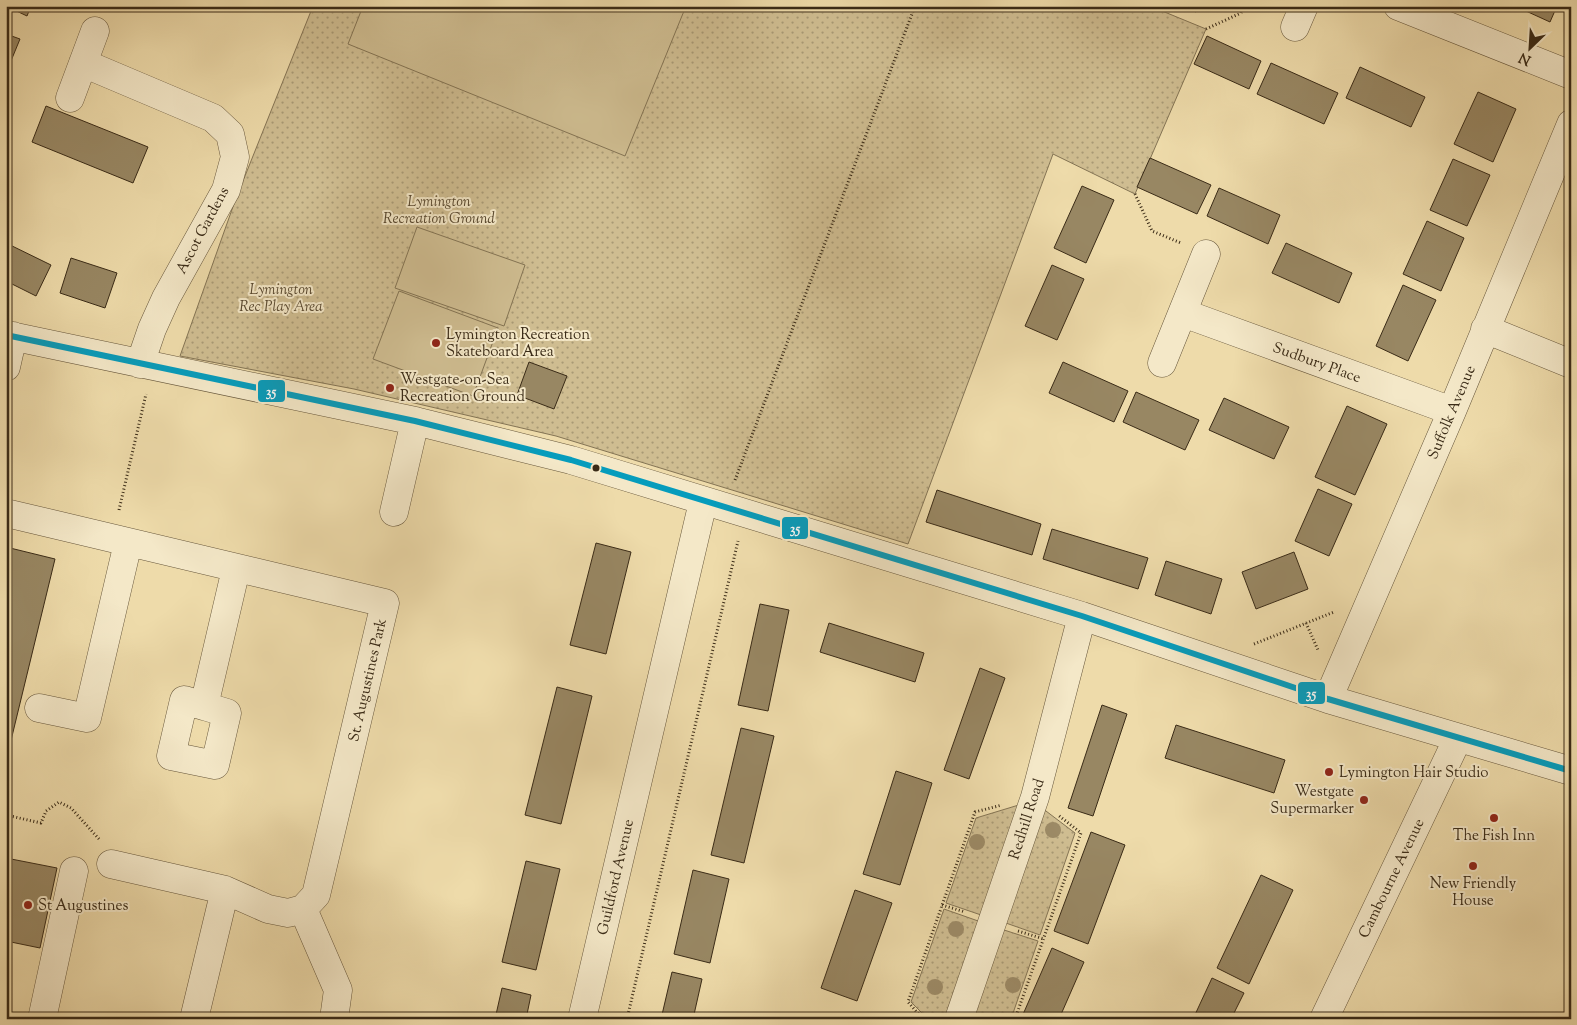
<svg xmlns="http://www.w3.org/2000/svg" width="1577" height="1025" viewBox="0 0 1577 1025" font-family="'Sorts Mill Goudy',serif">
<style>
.green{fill:url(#green-dots);stroke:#847454}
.pitch{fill:#cfbd91;stroke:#847454}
.building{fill:#988763;stroke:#3a2b17}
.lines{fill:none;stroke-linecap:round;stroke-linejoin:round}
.minor-casing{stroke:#67573c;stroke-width:29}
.path{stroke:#3a2b17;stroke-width:3;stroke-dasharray:1 2.5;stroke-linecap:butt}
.minor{stroke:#f4e8c8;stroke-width:28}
.bus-1-casing{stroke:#f4e8c8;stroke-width:10}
.bus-1{stroke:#069cbc;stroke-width:6}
.tree{fill:#9c8a66}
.poi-dot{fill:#8f2418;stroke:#f4e8c8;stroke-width:2}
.bus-dot{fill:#3a2b17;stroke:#f4e8c8;stroke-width:2}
.labels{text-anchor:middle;stroke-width:4;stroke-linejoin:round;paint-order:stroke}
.park-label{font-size:15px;font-style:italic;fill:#58482f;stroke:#f4e8c8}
.street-label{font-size:15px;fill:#3a2b17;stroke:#f4e8c8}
.poi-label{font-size:15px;fill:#3a2b17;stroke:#f4e8c8;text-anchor:start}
.line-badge{stroke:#f4e8c8;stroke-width:2}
.badge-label{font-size:14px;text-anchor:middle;font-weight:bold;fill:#fff}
</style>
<defs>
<pattern id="green-dots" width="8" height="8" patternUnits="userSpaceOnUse" patternTransform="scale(1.25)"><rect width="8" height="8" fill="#cfbd91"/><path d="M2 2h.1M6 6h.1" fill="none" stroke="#a99a75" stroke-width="1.8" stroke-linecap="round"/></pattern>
</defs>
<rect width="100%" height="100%" fill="#eedbaa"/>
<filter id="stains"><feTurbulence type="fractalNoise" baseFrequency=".004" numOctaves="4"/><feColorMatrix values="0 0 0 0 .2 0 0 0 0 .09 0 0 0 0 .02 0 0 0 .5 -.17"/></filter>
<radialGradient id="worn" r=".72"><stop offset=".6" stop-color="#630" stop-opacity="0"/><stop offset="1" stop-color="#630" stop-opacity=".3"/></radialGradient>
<path class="green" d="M313 6H1150L1206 29 1135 194 1053 154 908 544 556 436 354 389 180 356 235 201Z
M1022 804 984 916 946 903 976 818Z
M1042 808 1075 833 1040 935 1003 922Z
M944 909 981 922 948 1019H928L911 1002Z
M1001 929 1038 941 1011 1019H970Z"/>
<path class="pitch" d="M363 6H686L625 156 348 44Z
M417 227 525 265 504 326 395 288Z
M399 291 498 328 473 396 373 359Z"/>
<path class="building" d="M6 6H31L27 16Z
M1183 6H1199L1196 12Z
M1515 6H1557L1550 22Z
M6 34 20 39 6 73Z
M1207 36 1261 61 1249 89 1194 64Z
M1271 63 1338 93 1324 124 1257 94Z
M1360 67 1425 97 1411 127 1346 98Z
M1478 92 1516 109 1493 162 1454 144Z
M46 106 148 147 133 183 32 142Z
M1150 158 1211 185 1197 214 1137 187Z
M1453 159 1490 175 1467 226 1430 210Z
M1082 186 1114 200 1086 263 1054 248Z
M1219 188 1280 215 1268 244 1207 216Z
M1427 221 1464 238 1441 291 1403 274Z
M6 243 51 265 36 296 6 281Z
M1286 243 1352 273 1339 303 1272 273Z
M71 258 117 273 105 308 60 293Z
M1052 265 1084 279 1057 340 1025 326Z
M1403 285 1436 300 1408 361 1376 346Z
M529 362 567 376 554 409 517 395Z
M1063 362 1128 391 1114 422 1049 393Z
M1136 392 1199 420 1185 450 1123 422Z
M1224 398 1289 427 1274 459 1209 430Z
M1347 406 1387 424 1355 495 1315 477Z
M1318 489 1352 504 1329 556 1295 541Z
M937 490 1041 524 1032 555 926 522Z
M1052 529 1148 558 1138 589 1043 559Z
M596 543 631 552 606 654 570 645Z
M6 547 55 559 6 761Z
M1294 552 1308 589 1256 609 1242 572Z
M1166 561 1222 579 1211 614 1155 595Z
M760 604 789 610 768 711 738 705Z
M829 623 924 653 915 682 820 652Z
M980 668 1005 678 969 779 944 770Z
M557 687 592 696 561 824 525 815Z
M1102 705 1127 714 1093 816 1068 808Z
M1176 725 1285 760 1274 793 1165 758Z
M741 728 774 736 744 863 711 855Z
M896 771 932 783 900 885 863 874Z
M1091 832 1125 845 1088 944 1054 931Z
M6 858 57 868 40 948 6 941Z
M526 861 560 869 536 970 502 962Z
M693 870 729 879 710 963 674 954Z
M1261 875 1293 890 1249 984 1217 968Z
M855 890 892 903 857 1001 821 988Z
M1052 948 1084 962 1059 1019H1021Z
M672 972 702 979 693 1019H661Z
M1212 978 1244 993 1231 1019H1193Z
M502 988 531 995 526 1019H495Z"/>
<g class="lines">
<g class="minor-casing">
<path id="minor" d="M1398 6 1571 75
M1295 27 1304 6
M83 63 213 118 230 134 235 157 226 190 166 298 152 329 140 364
M70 98 95 31
M1183 313 1452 411
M1485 329 1571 364
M6 335 415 421 571 460 1082 616 1328 699 1571 771
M1162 363 1206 254
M6 367 13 336
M394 512 415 421
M6 513 385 603 316 895 303 909 288 913 268 909 225 890 111 864
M1328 699 1452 411 1571 124
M204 706 184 700 171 756 215 765 227 713 204 706 236 569
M39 708 87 718 128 543
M303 909 338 990 334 1019
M42 1019 74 871
M194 1019 225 890
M582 1019 703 502
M959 1019 1035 797 1082 616
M1324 1019 1458 738"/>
</g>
<path class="path" d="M1206 29 1241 13 1244 6
M1135 194 1152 231 1181 243
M735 480 915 6
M119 510 146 394
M1306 623 1318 650
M1254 644 1334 612
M6 815 41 823 46 811 59 802 71 808 99 839
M942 905 965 912
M1018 931 1044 939
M627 1019 738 541
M923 1019 908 1002 975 812 1002 805
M1015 1019 1081 833 1058 815"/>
<use href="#minor" class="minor"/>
<g class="bus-1-casing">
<path id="bus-1" d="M6 335 415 421 571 460 1082 616 1328 699 1571 771"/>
</g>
<use href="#bus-1" class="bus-1"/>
</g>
<g class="tree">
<circle cx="1053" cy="830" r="8"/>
<circle cx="977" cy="842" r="8"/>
<circle cx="956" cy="929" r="8"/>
<circle cx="1013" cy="985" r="8"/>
<circle cx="935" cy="987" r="8"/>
</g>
<g class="poi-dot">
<circle cx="436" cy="343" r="5"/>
<circle cx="390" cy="388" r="5"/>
<circle cx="1329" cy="772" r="5"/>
<circle cx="1364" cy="800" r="5"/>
<circle cx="1494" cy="818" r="5"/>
<circle cx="1473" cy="866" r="5"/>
<circle cx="28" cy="905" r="5"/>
</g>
<circle class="bus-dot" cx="596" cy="468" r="4.5"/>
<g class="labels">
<g class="park-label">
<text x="439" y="206">Lymington<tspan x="439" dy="17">Recreation Ground</tspan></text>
<text x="281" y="294">Lymington<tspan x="281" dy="17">Rec Play Area</tspan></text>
</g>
<g class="street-label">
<text transform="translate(202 230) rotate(-62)" y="5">Ascot Gardens</text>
<text transform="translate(1317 362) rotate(20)" y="5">Sudbury Place</text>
<text transform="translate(1451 412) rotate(-67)" y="5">Suffolk Avenue</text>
<text transform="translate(367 680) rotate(-77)" y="5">St. Augustines Park</text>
<text transform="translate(1026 819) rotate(-72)" y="5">Redhill Road</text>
<text transform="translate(615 877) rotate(-77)" y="5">Guildford Avenue</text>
<text transform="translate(1391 878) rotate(-64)" y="5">Cambourne Avenue</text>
</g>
<g class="poi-label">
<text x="446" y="339">Lymington Recreation<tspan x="446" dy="17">Skateboard Area</tspan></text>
<text x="400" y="384">Westgate-on-Sea<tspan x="400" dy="17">Recreation Ground</tspan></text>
<text x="1339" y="777">Lymington Hair Studio</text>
<text x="1354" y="796" text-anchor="end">Westgate<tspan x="1354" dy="17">Supermarker</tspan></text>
<text x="1494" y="840" text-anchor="middle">The Fish Inn</text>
<text x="1473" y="888" text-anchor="middle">New Friendly<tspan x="1473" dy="17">House</tspan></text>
<text x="38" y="910">St Augustines</text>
</g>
</g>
<g class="line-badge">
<rect x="257" y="379" width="29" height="24" rx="5" fill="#069cbc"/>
<rect x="781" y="516" width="28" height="24" rx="5" fill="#069cbc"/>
<rect x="1297" y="681" width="29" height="24" rx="5" fill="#069cbc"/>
</g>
<g class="badge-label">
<text x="271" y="396">35</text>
<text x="795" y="533">35</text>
<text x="1311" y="698">35</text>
</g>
<rect width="1577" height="1025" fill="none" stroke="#eedbaa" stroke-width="25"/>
<rect x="8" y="8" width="1562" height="1010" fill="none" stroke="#3a2b17" stroke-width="2.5"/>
<rect x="12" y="12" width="1552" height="1000" fill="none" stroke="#3a2b17"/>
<g transform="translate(1530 48) rotate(205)" stroke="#f4e8c8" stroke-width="4" paint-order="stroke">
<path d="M0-4L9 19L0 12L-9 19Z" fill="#3a2b17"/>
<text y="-8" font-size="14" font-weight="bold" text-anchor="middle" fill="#3a2b17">N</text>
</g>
<rect width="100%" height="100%" filter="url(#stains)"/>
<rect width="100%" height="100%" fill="url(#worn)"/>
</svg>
